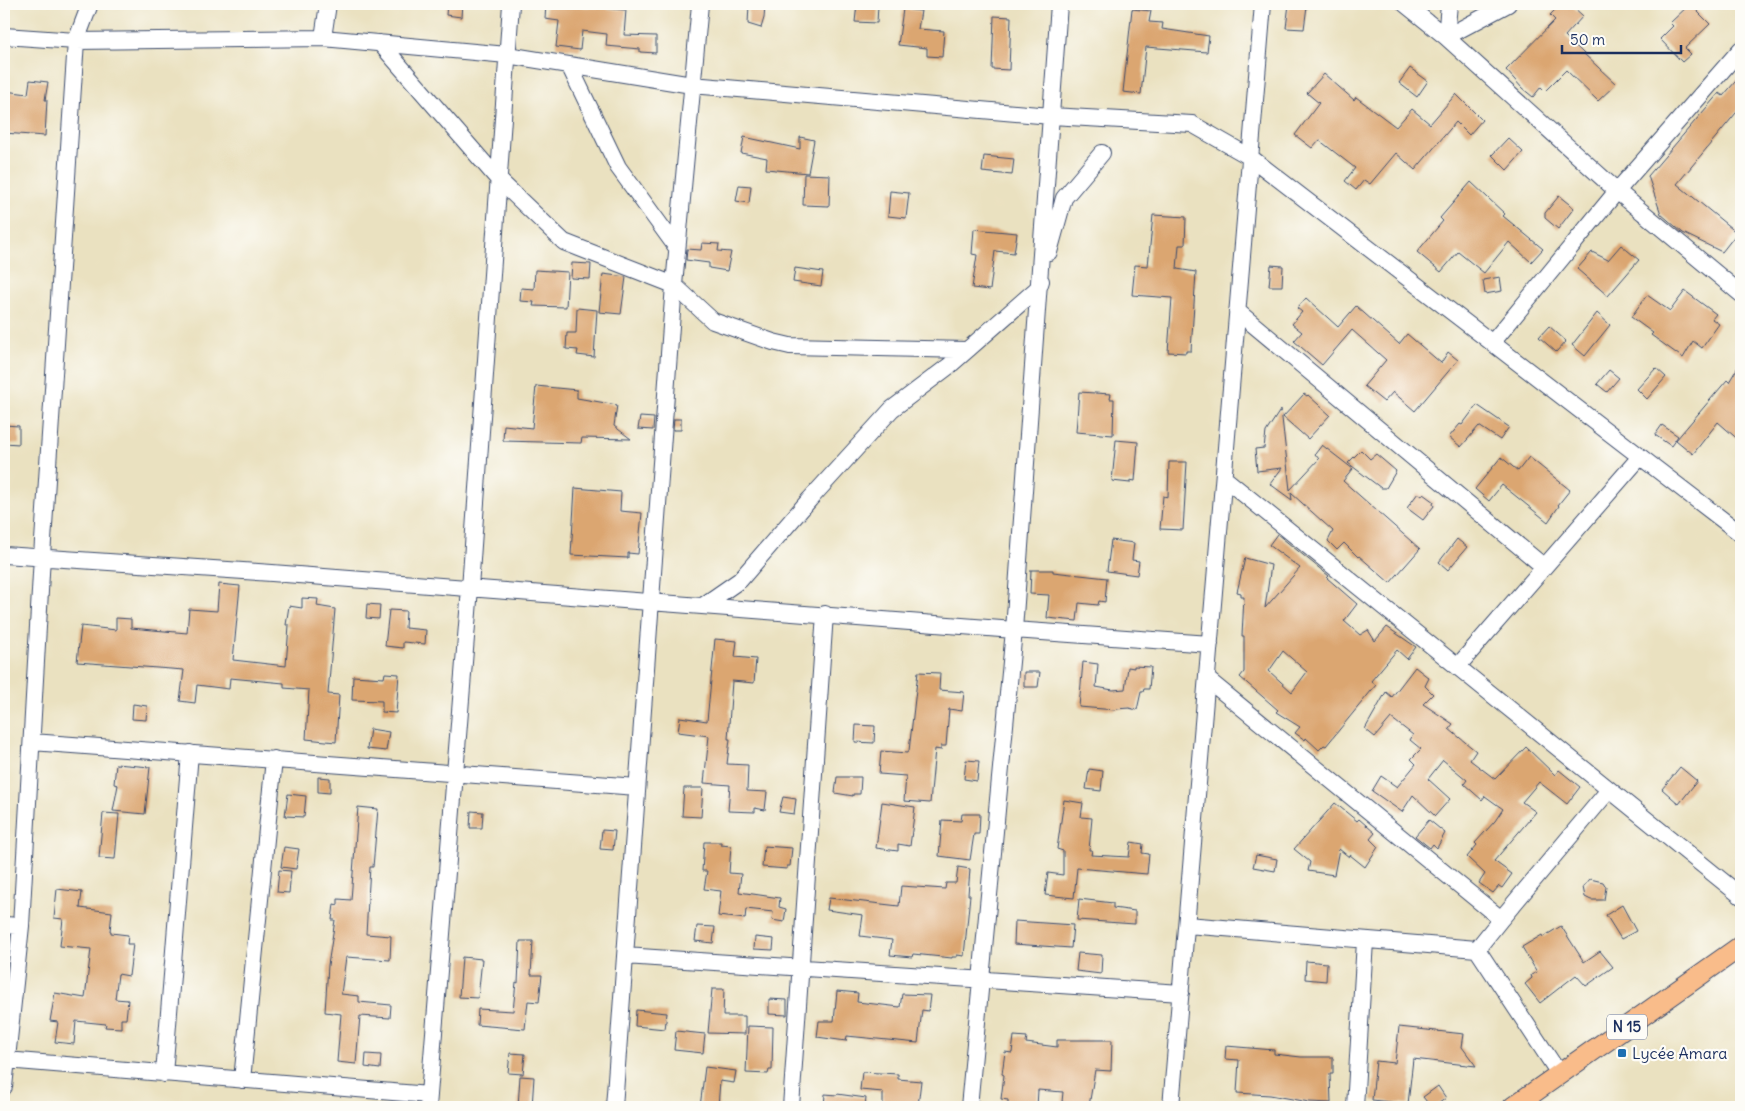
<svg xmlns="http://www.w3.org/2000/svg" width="1745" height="1111" viewBox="0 0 1745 1111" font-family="Delius,sans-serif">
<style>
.building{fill:#dba671;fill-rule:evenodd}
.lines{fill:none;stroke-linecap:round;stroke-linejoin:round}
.minor-casing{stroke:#3a4a6d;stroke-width:18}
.major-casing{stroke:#3a4a6d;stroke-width:22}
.minor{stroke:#fff;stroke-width:16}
.major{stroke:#f9bc8a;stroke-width:20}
.poi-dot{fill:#1f6fb2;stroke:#fdfcf7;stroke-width:2}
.labels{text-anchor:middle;stroke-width:4.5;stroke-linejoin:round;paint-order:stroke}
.shield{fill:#fdfcf7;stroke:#5f6c8c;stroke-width:1}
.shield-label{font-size:15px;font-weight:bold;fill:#1b2f5e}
.poi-label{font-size:16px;fill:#1b2f5e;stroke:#fdfcf7;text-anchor:start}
</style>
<rect width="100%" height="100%" fill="#fdfcf7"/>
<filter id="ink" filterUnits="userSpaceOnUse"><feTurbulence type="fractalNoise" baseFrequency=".02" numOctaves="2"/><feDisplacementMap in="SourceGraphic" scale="10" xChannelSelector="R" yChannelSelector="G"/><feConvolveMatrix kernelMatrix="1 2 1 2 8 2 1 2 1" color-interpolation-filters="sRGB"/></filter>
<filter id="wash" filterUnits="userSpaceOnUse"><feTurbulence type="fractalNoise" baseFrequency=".0096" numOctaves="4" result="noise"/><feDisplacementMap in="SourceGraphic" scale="20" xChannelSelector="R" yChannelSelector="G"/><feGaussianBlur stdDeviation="1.12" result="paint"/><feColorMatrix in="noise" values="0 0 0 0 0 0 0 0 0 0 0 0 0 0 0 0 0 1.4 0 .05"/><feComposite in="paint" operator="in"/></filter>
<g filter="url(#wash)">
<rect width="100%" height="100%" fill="#eae1c0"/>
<g id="blocks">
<path class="building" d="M447 4H462L461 17 446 15Z
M546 4 626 10 624 35 656 36V53L640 52V49L606 46 607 34 582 31 580 50 556 47 559 21 545 19Z
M749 4H765L764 18 761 28 748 24Z
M857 4 878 5 877 23 855 22Z
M1289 4 1307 6 1304 29 1286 28Z
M1561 4H1570L1583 16 1565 36 1616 84 1598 101 1566 70 1545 91 1541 87 1533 97 1522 88 1506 70 1555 20 1550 15Z
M1690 4 1710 24 1685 48 1691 54 1682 62 1660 39 1673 26 1670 23Z
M903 9 921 11 918 29 944 31 942 57 927 56V48L898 45Z
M1132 9 1151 11 1149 22 1163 23 1162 29 1209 36 1207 52 1146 47 1141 94 1123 92Z
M994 16 1011 17 1009 70 992 69Z
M1410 68 1428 81 1417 97 1399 83Z
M1324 74 1354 100 1356 97 1396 127 1412 109 1430 124 1456 94 1482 120 1469 135 1456 122 1415 170 1396 153 1370 184 1364 180 1356 190 1345 181 1355 168 1319 140 1312 148 1295 135 1319 103 1307 93Z
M1741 75V107L1677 184 1737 233 1722 252 1683 233 1661 214 1648 176 1719 93 1723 96Z
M30 80 48 82 45 100H47L45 136 4 133 5 91 28 94Z
M744 137 800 149V137L814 140 808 173 766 169 767 158 741 153Z
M1508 138 1523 152 1507 170 1492 155Z
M984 156 1014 159 1012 175 982 172Z
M804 174 830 175 829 206 803 205Z
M1471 182 1505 214 1503 216 1543 249 1531 262 1509 242 1484 273 1458 252 1441 272 1417 252 1443 221 1440 218Z
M739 185 751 186 749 203 736 201Z
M890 191 909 193 906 218 888 216Z
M1559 196 1574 208 1558 229 1545 218V213Z
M1153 215 1186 217 1185 245H1179L1177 269 1196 272 1191 351H1186V353L1168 352 1172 298 1132 295 1135 265 1148 266Z
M974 229 1017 233 1014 253 995 251 990 290 972 288 977 255 972 254Z
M702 243 719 244 718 251 731 252 727 271 709 268V263L686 260 687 249 701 250Z
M1621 245 1639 260 1608 296 1577 269 1592 252 1608 260Z
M572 263 591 264 590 279 571 278Z
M1271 265 1283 266 1282 286H1269Z
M795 268 823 272 821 286 793 282Z
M535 270 568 272 566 307 533 306 534 302 520 301 521 288 534 289Z
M603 274 626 277 621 314 599 312Z
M1500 277 1502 291 1485 294 1483 280Z
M1685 291 1716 314 1712 319 1719 324 1702 348 1693 341 1683 358 1651 335 1653 333 1631 317 1647 295 1670 311Z
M1306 298 1338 327 1356 306 1399 344 1407 334 1441 363 1448 352 1458 360 1415 411 1393 392 1384 402 1364 386 1386 360 1352 330 1322 365 1294 341 1302 332 1292 324 1302 312 1297 308Z
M577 308 597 310 594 357 577 355 578 350 566 349 567 333H576Z
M1597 313 1610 325 1585 356 1572 345Z
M1549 326 1566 341 1556 352 1539 337Z
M1741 362V442L1718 422 1693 454 1676 440 1727 380 1729 382Z
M1656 368 1666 377 1647 399 1637 389Z
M1609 370 1619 378 1607 392 1597 384Z
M536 386 577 390V398L617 405 614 426 631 439 582 438 581 443 503 441 504 425 532 428Z
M1079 392 1111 394 1110 399H1114L1113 435 1076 432Z
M1304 394 1307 396 1308 395 1330 415 1308 439 1283 417Z
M1477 405 1509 427 1500 440 1479 426 1461 447 1449 437 1460 424 1462 425Z
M1281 409 1290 490 1319 459 1315 454 1322 445 1353 469 1343 481 1420 549 1390 583 1359 556 1358 557 1344 543 1337 550 1328 541 1333 531 1291 493 1292 500 1270 484 1282 468 1257 471 1255 449 1264 448 1266 432Z
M640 417 654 418 653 430 638 429Z
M674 419H681V430H673Z
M4 425 19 426V444L4 443Z
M1662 425 1678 436 1671 446 1655 435Z
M1116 440 1138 442 1135 481 1130 480V483L1112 481Z
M1361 450 1370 459 1376 454 1396 471 1386 488H1381L1348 463Z
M1501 457 1518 471 1529 457 1570 490 1558 505 1559 506 1548 522 1502 485 1489 501 1475 489Z
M1169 462H1187L1183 530 1160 529 1163 496 1168 497Z
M575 488 621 492 620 511 642 513 638 554 628 553V558L571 555Z
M1418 493 1422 496 1423 494 1434 502 1433 504 1434 506 1423 520 1407 508Z
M1277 534 1329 576 1327 578 1357 604 1344 621 1360 635 1368 630 1375 641 1387 627 1416 647 1407 659 1397 650 1371 681 1376 685 1326 746 1324 745 1319 750 1306 738 1305 740 1295 733 1300 727 1276 712 1278 710 1240 677 1244 672V636H1242L1244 597H1241V593L1237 592 1245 558 1271 565 1265 608 1300 568 1269 545ZM1283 651 1307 672 1292 692 1269 671Z
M1457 539 1467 547 1448 570 1439 562Z
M1111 540 1134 543 1132 560 1139 561 1137 575 1107 571Z
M1031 570H1053V572L1107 578 1105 602 1099 601 1098 605 1079 603 1077 621 1047 618 1049 595 1030 594Z
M219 584 240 586 233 660 286 666 289 625H286L289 606 302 608V598L318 599 317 606 335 609 328 694 339 695 336 742 306 739 309 690 284 688V683L230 678 229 689 197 685 195 703 180 701 184 670 77 662 81 626 116 630V618L131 619V628L187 633 189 609 217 611Z
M367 604 380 605 379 619 366 618Z
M389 610 406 611 405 628 426 630 425 644 403 642V648L385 646Z
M715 639 737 641 735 657 756 659 754 683 732 681 728 739H730L727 764 748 765 747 791 767 792 765 810 755 808V812L728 811 730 785 704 783 709 736 678 732 680 717 707 721Z
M1083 662 1098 664 1096 687 1113 690 1125 689 1128 667 1134 668V666L1151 667 1149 689H1144L1143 692H1141L1137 710 1129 708 1116 709 1115 710 1079 707Z
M1415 667 1429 678 1425 686 1433 694 1423 704 1453 724 1449 729 1476 751 1470 760 1495 779 1526 747 1555 775 1559 770 1580 787 1567 804 1539 782 1522 802 1536 812 1494 861 1512 874 1502 888 1499 886 1493 893 1479 883 1485 874 1467 857 1477 845 1475 843 1495 821 1503 809 1485 796 1482 800 1464 784 1467 780 1443 760 1428 779 1450 799 1435 816 1413 795 1402 812 1372 791 1381 776 1397 787 1416 764 1411 759 1421 749 1410 740 1413 735 1391 718 1375 737 1365 729 1386 692 1392 697Z
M918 672 940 673 939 690 964 692 962 711 949 709 946 746H941V750L935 749 930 803 904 801 906 776 879 774 881 751 907 753 908 751H909Z
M1024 672H1040L1038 687H1024Z
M385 673 399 674 396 713 382 712V701L352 700 353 676 384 678Z
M133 704 147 706 146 720 132 719Z
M856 725 875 726 874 743 855 742Z
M370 729 389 732 386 751 367 749Z
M966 760 979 761 977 781 964 779Z
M116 764 150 767 145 814 113 811 118 785 114 784Z
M1680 767 1697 781 1679 804 1662 789Z
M1089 769 1103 771 1101 791 1086 789Z
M318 777 330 778V793L318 792Z
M837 777H861L860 794H853V796L835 793Z
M684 788H703L701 817 682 816Z
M288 794 306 796 304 817 285 816Z
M783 797 796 799 794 814 779 812Z
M1064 800 1083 803 1081 817 1092 818 1089 850H1092L1091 855 1129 857 1131 842 1143 844 1142 853 1149 854 1147 874 1077 868 1074 898 1045 895 1048 873 1063 875V851L1057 849Z
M882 802 915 807 910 846 898 844V851L876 848Z
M1335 803 1357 821 1359 819 1375 833 1370 839 1378 847 1365 867 1350 855 1349 857 1339 849 1334 875 1308 871 1310 862 1294 849Z
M358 807 378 809 373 867H370L366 934 391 936 390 960 346 957 341 994 359 996V1002L391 1005 390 1018 360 1016 356 1064 337 1062 341 1014 325 1012 328 965 335 920H332L334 904 338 905V899L351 900Z
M471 811 483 812 482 828H470Z
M103 813 119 814 115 859 99 858Z
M962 814H980L979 834H974L970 860 939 856 942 820 961 821Z
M1429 820 1445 833 1437 848 1433 844 1430 848 1415 836Z
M602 830 615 831 613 850 600 849Z
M704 842H721V845L731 846 729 873 741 874 739 892 780 898 779 907 786 909 784 922 772 920 773 912 746 909 745 919 718 916 721 891 704 889 707 871H702Z
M764 846 792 848 790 866H787V869L762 867Z
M284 847 299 849 296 869 281 867Z
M1256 855 1277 859 1275 871 1253 867Z
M958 867 970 869 968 895H970L964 956 957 955V957H952V958L913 954 912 957 890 955 892 940 860 936 863 915 827 910 829 898 899 906 901 886 945 889 946 883H956Z
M279 870 291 871 289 893 277 892Z
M1590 879 1603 882 1606 887 1604 900H1591L1585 897 1583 887Z
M57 889 82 892 80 908 112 912 110 931H111V933L128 935 127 944H133L129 976 118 974 115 999 128 1000 126 1019H121V1028L105 1027 106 1024 76 1021 74 1044 55 1042 58 1022 50 1021 55 993 85 998 91 949 60 946 63 919 54 918Z
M1079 899 1113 903V908L1135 911V924L1077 920Z
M1622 905 1636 931 1621 939 1606 915Z
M1015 921 1073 925 1071 948 1014 944Z
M697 926 715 927 713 943 695 941Z
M1561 926 1584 962 1600 951 1613 967 1586 986 1576 975 1540 1003 1525 984 1532 978 1531 975 1537 972 1522 947 1542 935 1543 937Z
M755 937 774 939 773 950 754 949Z
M520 941H533L531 975H542L539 1002 528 1001 525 1029 477 1025 478 1009 513 1011 516 982 518 983Z
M1078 953 1102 955 1101 974 1076 971Z
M462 957 482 959 478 998 459 997Z
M1306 961 1327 963 1326 981 1305 979Z
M712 989H724L723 1016H745V1034L708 1033Z
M837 991 858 993 857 1002 900 1007 902 994 930 995 928 1011 922 1010 918 1043 847 1036 846 1041 817 1037 819 1021H834Z
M769 999 787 1000V1015L769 1014Z
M636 1010 667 1013 665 1029 635 1026Z
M748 1026 773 1027 772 1070H769L768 1074 746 1073Z
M1399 1027 1464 1034 1462 1047 1476 1066 1413 1059 1408 1104 1372 1100 1376 1061 1395 1063Z
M676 1031 705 1034 703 1053 674 1050Z
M1014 1036 1027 1037 1026 1043 1057 1047V1040H1112L1111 1071 1095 1070 1089 1106 1062 1102 1063 1092 1038 1090 1037 1107H1008V1100L1001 1099 1004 1075 1002 1074 1005 1052 1012 1053Z
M1226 1046 1274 1050V1054L1301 1057H1333V1074H1330L1331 1103 1309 1102 1270 1095 1237 1093 1239 1060 1225 1059Z
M510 1053 525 1054 523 1074 508 1073Z
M366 1054 381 1055 380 1069 365 1067Z
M705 1067 736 1071 734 1083 720 1081 718 1107H700Z
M862 1072 898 1074V1079L921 1081 918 1106 883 1105V1092L860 1090Z
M520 1076 534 1077 532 1107H518Z
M1438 1086 1446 1098 1434 1107H1431L1423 1097Z
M825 1094 837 1095V1094L866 1098 865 1107H824Z"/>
</g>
</g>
<g filter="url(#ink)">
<use href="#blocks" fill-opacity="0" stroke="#3a4a6d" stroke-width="1"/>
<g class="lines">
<g class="minor-casing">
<path id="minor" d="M1405 4 1446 37 1508 4
M1449 4 1446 37 1617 191 1741 294
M4 36 76 41 323 38 507 55 692 85 1051 116 1192 124 1250 157 1741 534
M323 38 328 4
M380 43 498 179 564 242 674 285 713 321 773 342 790 346 967 350
M569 65 618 167 677 248
M1049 252 1064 198 1102 153
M1237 311 1543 566
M1492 343 1617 191 1741 49
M1224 478 1741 896
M4 555 272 573 1014 630 1210 644
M704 605 740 580 810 499 892 409 949 366 1039 287 1041 281
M1458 666 1640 457
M1207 679 1501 919
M32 742 637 787
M4 925 21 926
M1187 925 1477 949 1560 1075
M1477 949 1501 919 1609 790
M625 956 1181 993
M6 1060 429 1095
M164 1074 190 753
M242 1080 274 759
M4 1087 21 926 42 556 76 41 90 4
M428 1107 470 588 511 4
M614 1107 674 285 700 4
M791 1107 825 614
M969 1107 1014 630 1059 4
M1171 1107 1263 4
M1355 1107 1365 941"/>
</g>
<g class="major-casing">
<path id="major" d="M1513 1107 1741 946"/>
</g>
<use href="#minor" class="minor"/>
<use href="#major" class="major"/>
</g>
</g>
<rect class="poi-dot" x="1617" y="1048" width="10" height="10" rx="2.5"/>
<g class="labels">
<rect class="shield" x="1607" y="1014.5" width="40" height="25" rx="4"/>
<g class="shield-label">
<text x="1627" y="1032">N 15</text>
</g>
<g class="poi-label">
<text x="1632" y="1059">Lycée Amara</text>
</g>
</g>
<rect width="1745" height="1111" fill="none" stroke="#fdfcf7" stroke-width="20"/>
<path d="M1562 45v8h119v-8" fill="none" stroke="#1b2f5e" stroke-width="2.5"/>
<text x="1570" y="45" font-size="15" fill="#1b2f5e" stroke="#fdfcf7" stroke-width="4" paint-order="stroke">50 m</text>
</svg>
